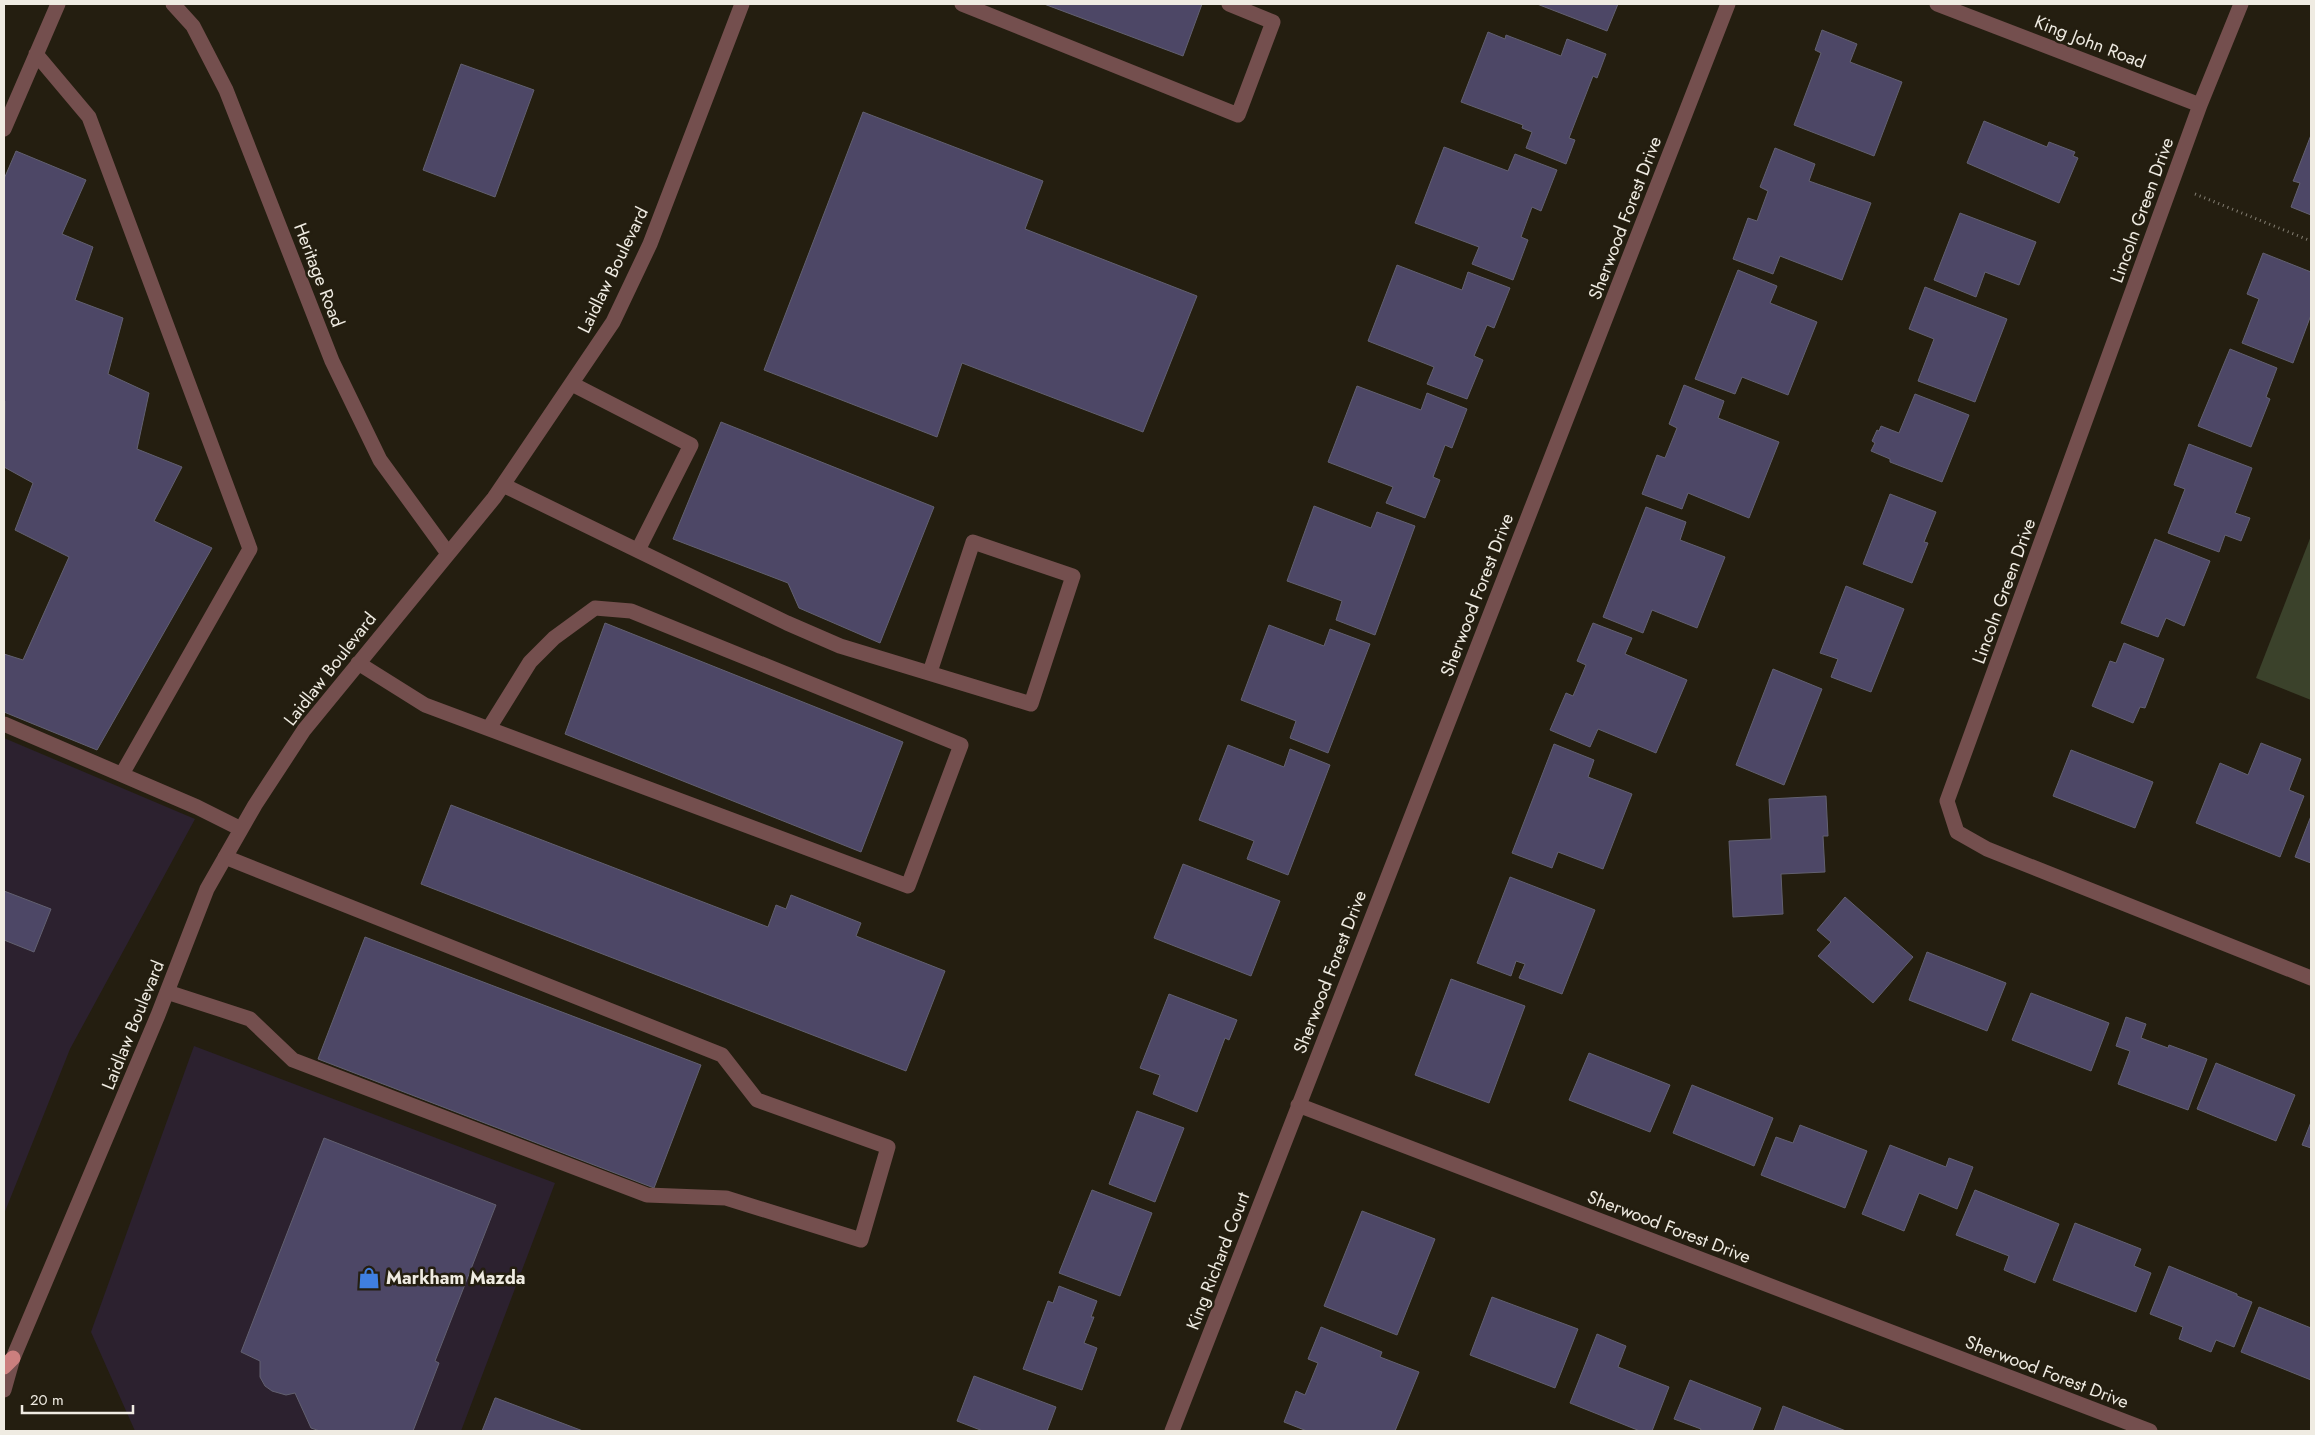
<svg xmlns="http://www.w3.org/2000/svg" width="2315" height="1435" viewBox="0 0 2315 1435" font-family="Jost,sans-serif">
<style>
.commercial{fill:#2c212f}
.green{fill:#3b422b}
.building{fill:#4d4766;stroke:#626070}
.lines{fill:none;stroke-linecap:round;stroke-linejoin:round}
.path{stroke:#847f73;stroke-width:3;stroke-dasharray:1 4;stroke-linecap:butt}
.minor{stroke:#744f4e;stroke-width:15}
.major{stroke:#cb7f7e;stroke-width:15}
.labels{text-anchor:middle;stroke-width:5;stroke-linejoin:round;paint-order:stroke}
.street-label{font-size:18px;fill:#efebe2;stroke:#241e10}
.poi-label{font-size:18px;font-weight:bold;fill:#efebe2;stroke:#241e10;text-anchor:start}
</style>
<rect width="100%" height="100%" fill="#241e10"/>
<path class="commercial" d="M4 738 195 819 70 1049 4 1214Z
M194 1046 555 1183 461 1431H135L91 1332Z"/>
<path class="green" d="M2311 536V700L2256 678Z"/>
<path class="building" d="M1044 4H1202L1183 56Z
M1537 4H1618L1607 31Z
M1822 30 1857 44 1850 62 1902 82 1874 156 1794 125 1821 53 1815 50Z
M1488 32 1505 39 1506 35 1561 56 1567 39 1606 54 1597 78 1593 76 1569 138 1575 140 1566 164 1526 148 1532 132 1522 128 1523 125 1461 102Z
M461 64 534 90 495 197 423 170Z
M863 112 1043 181 1025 229 1197 296 1143 432 962 363 937 437 764 370Z
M1984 121 2047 147 2049 142 2075 152 2073 156 2078 158 2059 203 1967 163Z
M2311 135V215L2291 207 2300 183 2293 181 2294 179Z
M1444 147 1508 171 1515 154 1557 170 1541 211 1532 207 1521 237 1528 240 1513 280 1472 264 1479 247 1415 223Z
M1775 148 1815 164 1809 181 1871 203 1842 280 1780 256 1773 274 1733 259 1748 218 1757 221 1768 191 1760 187Z
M16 151 86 180 62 234 93 247 75 300 123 318 108 374 149 393 137 449 182 467 154 521 212 548 97 750 4 712V654L23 660 69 557 15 530 33 483 4 467 5 401H4V179Z
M1960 213 2036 242 2019 285 1985 272 1976 297 1934 280Z
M2263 253 2311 272V315L2293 363 2242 343 2259 299 2247 294Z
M1397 265 1462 290 1468 272 1510 288 1494 328 1487 325 1474 356 1483 360 1467 399 1427 384 1434 367 1368 341Z
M1738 270 1777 286 1770 303 1817 322 1788 395 1742 377 1735 394 1695 379Z
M1925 287 2007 319 1975 402 1918 381 1934 339 1909 329Z
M2230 349 2277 368 2266 397 2270 399 2251 447 2198 426Z
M1684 385 1724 401 1718 418 1779 442 1749 518 1688 493 1682 509 1642 494 1657 455 1665 458 1677 428 1669 424Z
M1357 386 1421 410 1427 393 1467 409 1452 448 1445 445 1433 477 1440 480 1425 518 1386 503 1393 487 1328 462Z
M1915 394 1969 415 1942 482 1890 462V459L1871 451 1875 443 1872 441 1877 430 1879 431 1881 426 1899 433Z
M721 422 934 507 880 643 799 608 788 583 673 539Z
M2189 444 2252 468 2235 513 2250 518 2241 541 2225 535 2219 552 2168 533 2185 489 2174 485Z
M1890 494 1936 512 1924 542 1928 543 1912 583 1863 564Z
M1314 506 1371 528 1377 512 1415 526 1375 635 1336 620 1342 601 1287 581Z
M1646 507 1686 522 1680 540 1725 557 1697 628 1652 610 1643 633 1603 617Z
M2155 539 2210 561 2184 626 2166 618 2158 637 2121 623Z
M1846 586 1904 609 1871 692 1831 677 1838 659 1820 653Z
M605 623 903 742 861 852 565 734Z
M1593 623 1632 638 1625 654 1687 680 1656 753 1598 729 1590 747 1550 730 1566 693 1573 696 1586 665 1577 661Z
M1269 625 1324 646 1330 629 1370 644 1328 753 1290 738 1296 721 1241 700Z
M2124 643 2164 659 2145 708 2140 707 2133 723 2092 706 2110 661 2116 663Z
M1773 669 1822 689 1784 785 1736 765Z
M2261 743 2301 759 2289 790 2304 796 2280 857 2196 823 2220 763 2248 775Z
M1554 744 1594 760 1588 777 1632 794 1603 869 1558 852 1552 868 1512 853Z
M1228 745 1284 767 1290 749 1330 765 1288 875 1247 859 1254 841 1199 820Z
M2071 750 2153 782 2135 828 2053 796Z
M1826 796 1828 836H1823L1825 872 1781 874 1783 914 1733 917 1729 841 1771 839 1769 799Z
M451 805 768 927 776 905 786 909 791 895 861 923 856 936 945 971 906 1071 421 884Z
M2311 816V863L2295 857Z
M1183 864 1280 901 1251 976 1154 938Z
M1510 877 1595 910 1562 994 1519 978 1525 964 1516 961 1511 976 1477 963Z
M4 891 51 909 34 952 4 940Z
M1845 897 1913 957 1873 1003 1818 956 1831 942 1817 930Z
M365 937 701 1065 654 1188 318 1059Z
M1927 952 2006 983 1987 1031 1909 1000Z
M1451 979 1525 1006 1489 1103 1415 1075Z
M2031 993 2109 1023 2091 1071 2012 1040Z
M1169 994 1237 1020 1229 1040 1225 1038 1197 1112 1153 1094 1160 1075 1140 1068Z
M2126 1017 2146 1024 2141 1038 2168 1048 2169 1045 2207 1059 2188 1110 2118 1084 2130 1051 2116 1046Z
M1589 1053 1670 1085 1650 1132 1569 1100Z
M2216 1063 2295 1095 2276 1141 2197 1109Z
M1692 1085 1773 1118 1754 1166 1673 1133Z
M1137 1111 1184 1128 1155 1202 1109 1184Z
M2311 1122V1148L2302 1145Z
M1800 1125 1867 1151 1845 1208 1761 1175 1776 1137 1793 1143Z
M324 1138 496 1205 435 1361 439 1363 413 1431H320L311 1428 295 1393 286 1395 272 1391 265 1386 260 1377V1361L241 1352Z
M1890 1145 1946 1167 1949 1158 1973 1167 1957 1209 1919 1193 1904 1231 1862 1214Z
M1092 1190 1152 1213 1120 1296 1059 1273Z
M1975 1190 2059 1224 2035 1283 2004 1270 2009 1256 1956 1235Z
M1362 1211 1435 1239 1397 1335 1324 1306Z
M2075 1223 2141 1249 2134 1266 2151 1273 2136 1312 2053 1280Z
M2169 1266 2237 1294V1296L2252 1302 2234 1347 2216 1340 2211 1352 2179 1339 2183 1327 2150 1314Z
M1059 1286 1097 1301 1091 1317H1094L1084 1343 1097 1348 1082 1390 1023 1369 1048 1301 1053 1303Z
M1492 1297 1578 1329 1555 1388 1470 1355Z
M2259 1307 2311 1328V1380L2241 1352Z
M1321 1327 1382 1352 1380 1357 1419 1372 1395 1431H1307L1284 1422 1296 1391 1305 1395 1318 1363 1308 1359Z
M1597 1334 1626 1346 1618 1367 1669 1387 1652 1431H1640L1570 1403Z
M974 1376 1056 1407 1047 1431H983L957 1421Z
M1690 1380 1761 1408 1752 1431H1700L1701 1429 1674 1419Z
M495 1398H496L583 1431H482Z
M1783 1406 1846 1431H1774Z"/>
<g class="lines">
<path class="path" d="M2195 194 2311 241"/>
<path class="minor" d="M173 4 193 26 226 90 332 361 380 460 447 552
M962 4 1238 115 1273 22 1229 4
M1937 4 2200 105
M2241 4 2200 105 1947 801 1957 832 1987 849 2311 978
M36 54 89 117 250 549 122 774
M4 129 58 4
M572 384 691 445 638 550
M503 485 787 623 840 646 1031 704 1073 576 973 542 930 672
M358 663 425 705 908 886 961 745 631 611 595 608 554 638 530 662 489 728
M4 724 197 807 241 829
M167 992 250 1019 293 1060 647 1195 726 1198 861 1240 888 1147 757 1100 722 1055 225 857
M1298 1105 2150 1431
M4 1390 13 1358 158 1015 207 889 255 805 304 730 494 498 613 322 650 244 742 4
M1172 1431 1728 4"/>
<path class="major" d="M4 1367 13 1358"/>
</g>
<defs>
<g id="shop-bare" transform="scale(1.725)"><path d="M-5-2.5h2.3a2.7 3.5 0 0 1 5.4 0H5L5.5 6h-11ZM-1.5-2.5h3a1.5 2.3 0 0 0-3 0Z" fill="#3f7fe0" stroke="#241e10" stroke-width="2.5" paint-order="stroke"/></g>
</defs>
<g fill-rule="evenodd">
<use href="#shop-bare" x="369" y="1278"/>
</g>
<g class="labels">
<g class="street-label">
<text transform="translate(2090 42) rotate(21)" y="6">King John Road</text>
<text transform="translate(2142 210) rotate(-70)" y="6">Lincoln Green Drive</text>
<text transform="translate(1625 218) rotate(-69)" y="6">Sherwood Forest Drive</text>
<text transform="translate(613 270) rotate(-64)" y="6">Laidlaw Boulevard</text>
<text transform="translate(319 275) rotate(69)" y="6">Heritage Road</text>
<text transform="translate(2004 591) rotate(-70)" y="6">Lincoln Green Drive</text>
<text transform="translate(1477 595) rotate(-69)" y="6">Sherwood Forest Drive</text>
<text transform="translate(330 669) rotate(-52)" y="6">Laidlaw Boulevard</text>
<text transform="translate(1330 972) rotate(-69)" y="6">Sherwood Forest Drive</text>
<text transform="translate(133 1025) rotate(-68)" y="6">Laidlaw Boulevard</text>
<text transform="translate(1669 1227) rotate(21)" y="6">Sherwood Forest Drive</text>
<text transform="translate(1218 1261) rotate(-69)" y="6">King Richard Court</text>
<text transform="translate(2047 1372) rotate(21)" y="6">Sherwood Forest Drive</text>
</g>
<g class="poi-label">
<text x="386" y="1284">Markham Mazda</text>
</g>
</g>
<rect width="2315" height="1435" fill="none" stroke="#efebe2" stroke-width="10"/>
<path d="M22 1405v8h111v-8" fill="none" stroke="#efebe2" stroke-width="2.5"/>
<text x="30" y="1405" font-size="15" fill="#efebe2" stroke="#241e10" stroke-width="4" paint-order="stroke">20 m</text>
</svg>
